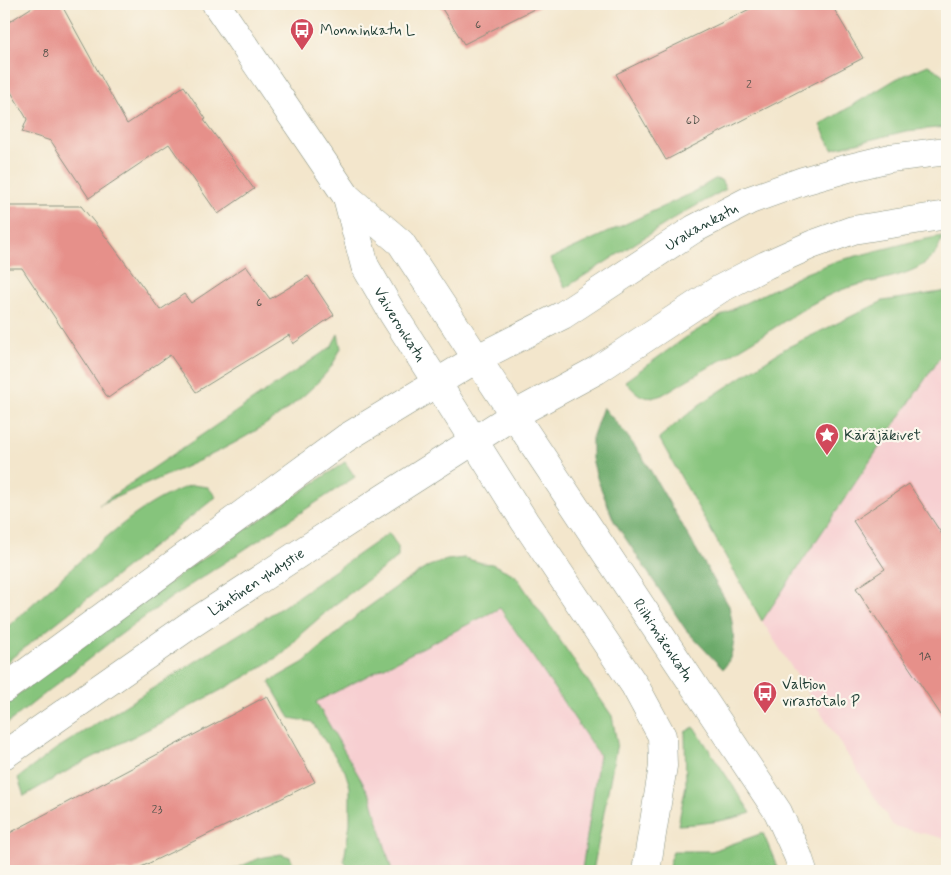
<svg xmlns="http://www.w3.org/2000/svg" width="951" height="875" viewBox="0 0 951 875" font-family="Mynerve,sans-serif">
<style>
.built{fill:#f7cfd1}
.green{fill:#86c47b;stroke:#528058}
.forest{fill:#6caa6b;stroke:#467450}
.building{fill:#e6908a}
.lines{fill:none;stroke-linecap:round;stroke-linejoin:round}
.minor-casing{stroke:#899280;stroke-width:29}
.major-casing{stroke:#899280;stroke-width:29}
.minor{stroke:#fff;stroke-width:28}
.major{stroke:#fff;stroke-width:28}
.labels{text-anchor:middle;stroke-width:4.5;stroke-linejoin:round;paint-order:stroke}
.number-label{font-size:12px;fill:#51524a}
.poi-label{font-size:15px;fill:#1f3d34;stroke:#fbf7ec;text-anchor:start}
.street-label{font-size:15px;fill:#1f3d34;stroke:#fbf7ec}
</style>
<rect width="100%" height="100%" fill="#fbf7ec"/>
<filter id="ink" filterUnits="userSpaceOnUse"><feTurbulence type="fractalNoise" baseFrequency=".02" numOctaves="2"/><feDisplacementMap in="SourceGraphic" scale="10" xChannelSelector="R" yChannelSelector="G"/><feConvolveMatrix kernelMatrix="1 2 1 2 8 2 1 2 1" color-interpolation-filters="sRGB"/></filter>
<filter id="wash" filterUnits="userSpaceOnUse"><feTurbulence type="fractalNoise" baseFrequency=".0096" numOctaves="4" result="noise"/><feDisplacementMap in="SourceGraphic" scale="20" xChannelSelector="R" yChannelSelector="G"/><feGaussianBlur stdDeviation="1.12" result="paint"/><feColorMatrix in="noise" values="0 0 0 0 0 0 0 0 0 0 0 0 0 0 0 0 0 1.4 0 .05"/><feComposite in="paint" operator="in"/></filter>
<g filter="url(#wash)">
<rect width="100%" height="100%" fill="#f3e6cc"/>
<path class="built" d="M947 347V839L893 826 762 621Z
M499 608 599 755 582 871H392L371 797 316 702Z"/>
<path class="green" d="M928 65 942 74 947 80V127L906 131 832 149 820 125 896 79Z
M715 179 721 180 726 189 678 216 565 288 550 259 688 195Z
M942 236C937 277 876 278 844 289 813 300 786 321 758 338 726 358 694 375 662 395 643 402 637 394 625 381L688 336 729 311 806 273 837 261 911 242Z
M947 291V347L762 621 659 438 699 405 784 349 883 301Z
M338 334 341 348C337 356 333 365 328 371 268 440 179 468 99 505L331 347Z
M345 462 355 477 172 597 109 643 4 726V706L17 695 189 568Z
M192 485 208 487 216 497 4 664V630C26 610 48 590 70 570 106 537 145 500 192 485Z
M389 533 398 547V557L333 606 303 632 284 653 247 676 162 722 76 766 24 796 18 778 56 749 284 606Z
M464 558 482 563 492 564 515 575 612 716 617 743 593 871 582 870 599 755 500 608 316 702 371 797 392 871H350L344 860 350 823V787L345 771 312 722 290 718 269 682 304 662 360 613 399 585 429 566 447 560Z
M694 727 751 813C726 821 704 824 678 825L686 785 685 732Z
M763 833 779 871H668L673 851H712Z
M281 854 290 857 296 871H230L260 858Z"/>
<path class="forest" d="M603 407 625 433 642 456 729 606C733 627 739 651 723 669L686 630 614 521 598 481 592 459V438Z"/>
<g id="blocks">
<path class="building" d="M37 4H61L127 124 184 86 206 119 204 120 254 189 218 214 169 144 89 198 51 141 22 132 27 119 4 80V25Z
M439 4H544L464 44Z
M760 4H831L863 58 666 160 616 74Z
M6 206H81L110 242 160 310 184 294 191 303 246 266 270 299 308 276 334 315 293 344 289 335 196 392 170 355 108 398 22 268H4Z
M909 484 947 542V724L856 588 885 569 853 521Z
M267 696 315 782 133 871H4V836Z"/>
</g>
</g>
<g filter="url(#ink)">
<use href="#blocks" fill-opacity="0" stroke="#899280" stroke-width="1"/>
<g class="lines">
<g class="minor-casing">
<g id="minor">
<path id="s1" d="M514 415 778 812 798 856 803 871"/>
<path d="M474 441 525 522 635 686 662 736 663 766 646 871"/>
</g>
</g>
<g class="major-casing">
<g id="major">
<path d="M216 4 347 197 401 243 514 415"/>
<path id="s2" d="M347 197 365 266 393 314 474 441"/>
<path id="s3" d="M4 689 346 438 476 359 563 315 694 229 750 200 803 181 845 169 890 158 947 151"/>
<path id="s4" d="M4 755 190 625 384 498 514 415 597 370 720 289 766 265 811 245 853 230 947 215"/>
</g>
</g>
<use href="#minor" class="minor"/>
<use href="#major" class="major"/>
</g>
</g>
<defs>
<g id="bus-pin" transform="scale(1.25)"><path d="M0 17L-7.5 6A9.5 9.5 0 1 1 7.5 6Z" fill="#d1495b" stroke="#fbf7ec"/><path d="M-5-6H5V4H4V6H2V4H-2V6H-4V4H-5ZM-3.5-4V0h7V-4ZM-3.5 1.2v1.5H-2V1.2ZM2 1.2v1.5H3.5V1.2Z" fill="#fff"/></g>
<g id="sight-pin" transform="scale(1.25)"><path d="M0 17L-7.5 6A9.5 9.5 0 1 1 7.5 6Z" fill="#d1495b" stroke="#fbf7ec"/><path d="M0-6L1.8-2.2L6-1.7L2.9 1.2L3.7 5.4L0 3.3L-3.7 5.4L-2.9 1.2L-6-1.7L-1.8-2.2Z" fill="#fff"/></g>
</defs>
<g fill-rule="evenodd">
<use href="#bus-pin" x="302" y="30"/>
<use href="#sight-pin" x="827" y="435"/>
<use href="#bus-pin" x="765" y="693"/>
</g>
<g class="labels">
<g class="number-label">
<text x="478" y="28">6</text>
<text x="46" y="57">8</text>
<text x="749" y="88">2</text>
<text x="693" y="124">6D</text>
<text x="259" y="306">6</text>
<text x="925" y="660">1A</text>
<text x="157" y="813">23</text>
</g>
<g class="poi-label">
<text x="320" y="35">Monninkatu L</text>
<text x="844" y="440">Käräjäkivet</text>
<text x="782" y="689">Valtion<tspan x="782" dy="17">virastotalo P</tspan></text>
</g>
<g class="street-label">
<text dy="5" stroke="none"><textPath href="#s3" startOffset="838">Urakankatu</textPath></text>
<text dy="5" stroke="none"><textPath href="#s2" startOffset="139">Vaiveronkatu</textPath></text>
<text dy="5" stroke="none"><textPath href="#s4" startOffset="306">Läntinen yhdystie</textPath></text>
<text dy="5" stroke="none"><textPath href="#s1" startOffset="270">Riihimäenkatu</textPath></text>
</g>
</g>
<rect width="951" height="875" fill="none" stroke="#fbf7ec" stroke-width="20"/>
</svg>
